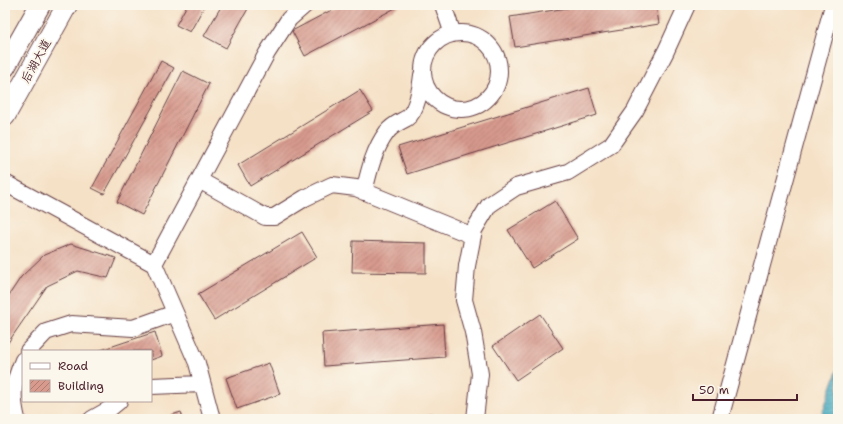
<svg xmlns="http://www.w3.org/2000/svg" width="843" height="424" viewBox="0 0 843 424" font-family="'Shantell Sans','LXGW WenKai TC',sans-serif">
<style>
.water{fill:url(#water-rules);stroke:#446475}
.building{fill:url(#building-hatch)}
.lines{fill:none;stroke-linecap:round;stroke-linejoin:round}
.minor-casing{stroke:#643c42;stroke-width:18}
.major-casing{stroke:#643c42;stroke-width:22}
.minor{stroke:#fff;stroke-width:16}
.major{stroke:#fff;stroke-width:20}
.labels{text-anchor:middle;stroke-width:4;stroke-linejoin:round;paint-order:stroke}
.street-label{font-size:12px;fill:#4a1f2b;stroke:#fbf7ec}
</style>
<defs>
<pattern id="water-rules" width="6" height="5" patternUnits="userSpaceOnUse"><rect width="6" height="5" fill="#3fa9bf"/><path d="M0 2.5h6" fill="none" stroke="#37899b"/></pattern>
<pattern id="building-hatch" width="6" height="6" patternUnits="userSpaceOnUse"><rect width="6" height="6" fill="#d79a8d"/><path d="M-1 1l2-2M0 6l6-6M5 7l2-2" fill="none" stroke="#b07d73"/></pattern>
</defs>
<rect width="100%" height="100%" fill="#fbf7ec"/>
<filter id="ink" filterUnits="userSpaceOnUse"><feTurbulence type="fractalNoise" baseFrequency=".025" numOctaves="2"/><feDisplacementMap in="SourceGraphic" scale="8" xChannelSelector="R" yChannelSelector="G"/><feConvolveMatrix kernelMatrix="1 2 1 2 8 2 1 2 1" color-interpolation-filters="sRGB"/></filter>
<filter id="wash" filterUnits="userSpaceOnUse"><feTurbulence type="fractalNoise" baseFrequency=".012" numOctaves="4" result="noise"/><feDisplacementMap in="SourceGraphic" scale="16" xChannelSelector="R" yChannelSelector="G"/><feGaussianBlur stdDeviation="0.9" result="paint"/><feColorMatrix in="noise" values="0 0 0 0 0 0 0 0 0 0 0 0 0 0 0 0 0 1.4 0 .05"/><feComposite in="paint" operator="in"/></filter>
<g filter="url(#wash)">
<rect width="100%" height="100%" fill="#f5e1c6"/>
<path class="water" d="M838 368V419H820Z"/>
<g id="blocks">
<path class="building" d="M187 5H205L190 32 176 25Z
M222 5H250L226 48 204 36Z
M341 5H401L305 56 292 31Z
M586 5H656L659 24 515 47 510 17Z
M161 61 174 68 104 194 92 188Z
M183 71 209 84 142 215 117 202Z
M589 88 597 115 407 174 398 147Z
M360 90 373 111 250 186 238 165Z
M555 201 578 239 532 268 508 230Z
M302 232 317 257 214 320 198 294Z
M353 241 426 243V273L352 272Z
M71 244 116 258 108 278 78 271 47 286 5 347V301L21 277 44 255Z
M540 314 563 348 516 380 493 346Z
M443 324 445 357 324 366 322 333Z
M155 332 162 356 151 360V351H98Z
M269 363 280 394 237 409 226 378Z
M181 412 183 419H159Z
M432 414 433 419H417Z"/>
</g>
</g>
<g filter="url(#ink)">
<use href="#blocks" fill-opacity="0" stroke="#643c42" stroke-width="1"/>
<g class="lines">
<g class="minor-casing">
<path id="minor" d="M443 5 453 34
M423 71a38 38 0 1 1 76 0a38 38 0 1 1-76 0Z
M199 180 265 217H274L305 198 332 185 356 188 473 236
M5 183 154 264 197 363 212 419
M364 192C369 171 374 149 387 132 392 125 400 122 407 118 417 111 421 86 422 75
M154 264 267 53 289 19 305 5
M28 351 46 332 71 324 133 328 175 313
M151 386 202 384
M17 419C11 394 13 384 23 360
M92 419 108 410 119 401
M475 419 480 374 473 332 464 300 467 266 474 230 489 205 516 187 568 172 611 145 635 111 666 51 687 5
M720 419 833 5"/>
</g>
<g class="major-casing">
<path id="major" d="M5 67 40 5
M5 116 67 5"/>
</g>
<use href="#minor" class="minor"/>
<use href="#major" class="major"/>
</g>
</g>
<g class="labels">
<g class="street-label">
<text transform="translate(36 61) rotate(-61)" y="4">后湖大道</text>
</g>
</g>
<rect width="843" height="424" fill="none" stroke="#fbf7ec" stroke-width="20"/>
<rect x="22" y="350" width="130" height="52" fill="#fbf7ec" stroke="#b4a19f"/>
<rect x="30" y="363" width="20" height="6" fill="#ffffff" stroke="#b4a19f"/>
<text x="58" y="370" font-size="12" fill="#4a1f2b">Road</text>
<rect x="30" y="380" width="20" height="12" fill="url(#building-hatch)" stroke="#b4a19f"/>
<text x="58" y="390" font-size="12" fill="#4a1f2b">Building</text>
<path d="M693 394v6h104v-6" fill="none" stroke="#4a1f2b" stroke-width="2"/>
<text x="699" y="394" font-size="12" fill="#4a1f2b" stroke="#fbf7ec" stroke-width="3" paint-order="stroke">50 m</text>
</svg>
